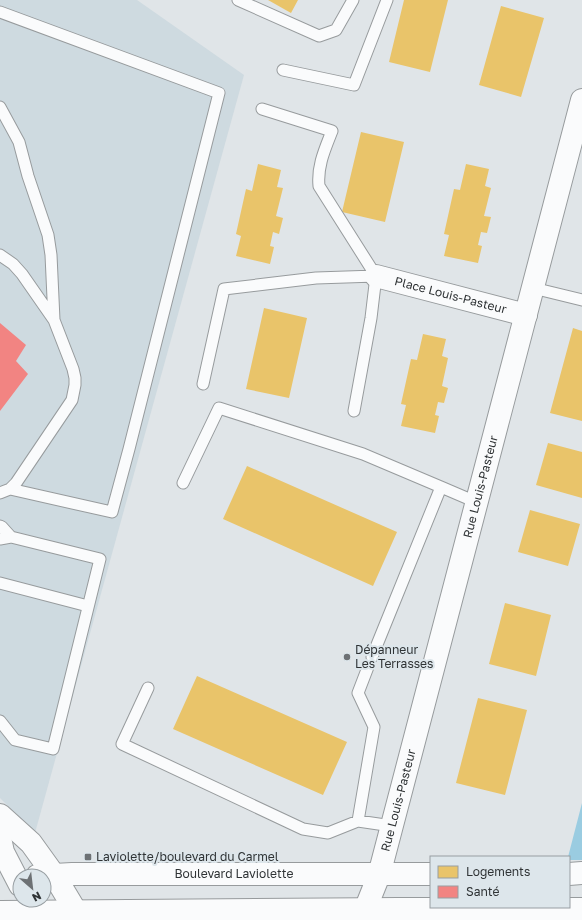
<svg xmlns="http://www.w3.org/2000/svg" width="582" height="920" viewBox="0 0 582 920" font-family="'Golos Text',sans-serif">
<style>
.built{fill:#cedae0}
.forest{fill:#9acce1}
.homes{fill:#e9c46a}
.health{fill:#f28482}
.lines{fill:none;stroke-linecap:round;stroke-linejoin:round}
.lane-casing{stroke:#979b9d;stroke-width:13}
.street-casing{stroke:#979b9d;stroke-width:24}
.secondary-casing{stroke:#979b9d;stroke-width:24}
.lane{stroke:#fafbfc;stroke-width:11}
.street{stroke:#fafbfc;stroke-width:22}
.secondary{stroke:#fafbfc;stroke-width:22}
.poi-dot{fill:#6d7174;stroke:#dde6eb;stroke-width:1.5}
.labels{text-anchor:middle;stroke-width:4;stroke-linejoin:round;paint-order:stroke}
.street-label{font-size:12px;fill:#2f3335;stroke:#dde6eb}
.poi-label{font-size:12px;fill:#2f3335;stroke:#dde6eb;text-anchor:start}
</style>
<rect width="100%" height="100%" fill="#e0e5e8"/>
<path class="built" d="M0 0H137L244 75 35 833 0 798Z"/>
<path class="forest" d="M582 803V860H569V857H568Z"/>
<path class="homes" d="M268 0H298L291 13Z
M404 0H448L430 72 389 62Z
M501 6 544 18 521 97 479 85Z
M361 132 404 142 385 222 342 212Z
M258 164 281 170 277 187 283 188 276 216 283 218 279 234 273 232 270 246 274 247 270 264 236 256 241 236 236 234 246 189 252 191Z
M466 164 489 169 485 186 491 188 484 216 491 217 487 233 481 232 478 245 482 246 478 263 444 256 449 235 444 234 454 189 460 190Z
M264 308 307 318 289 398 246 389Z
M573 328 582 331V421L550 413Z
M423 334 446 339 442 356 448 358 442 386 448 388 444 403 438 402 435 415 439 416 435 433 401 426 406 405 401 404 411 359 417 360Z
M548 443 582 452V498L536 485Z
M247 466 397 532 373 586 223 519Z
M530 510 580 524 568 566 518 552Z
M505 603 551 615 536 676 489 664Z
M197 676 347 742 323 795 173 729Z
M478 698 527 710 505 795 456 783Z"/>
<path class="health" d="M0 323 26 345 16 361 28 374 0 411Z"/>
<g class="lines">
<g class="lane-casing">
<path id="lane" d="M238 0 319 36 336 30 353 0
M0 12 219 93 129 449 112 512 10 489
M283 70 354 85 387 0
M0 107 19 142 28 176 48 235 51 255 54 320 73 369 75 378V385L72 400 16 483 10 489 0 493
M262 109 332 131C325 149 317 166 319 186L376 276 371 318 354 411
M0 255 13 264 22 274 54 320
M533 288 582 300
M203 384 224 289 316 278 376 276
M183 483 219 408 363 454 441 487
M0 526 2 527 11 537
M0 539 11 537 100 559 53 749 15 740 0 721
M0 583 88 606
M372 657 441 487 476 502
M148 688 122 744 303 829 328 833 358 821 392 826
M358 821 374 727 358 693 368 667"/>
</g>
<g class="street-casing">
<g id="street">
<path id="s1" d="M376 276 526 315"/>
<path id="s2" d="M364 920 365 910 379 875 582 100"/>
</g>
</g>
<g class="secondary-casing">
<g id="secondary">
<path d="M0 815 31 843 54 875 81 920"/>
<path d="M0 838 3 852 20 885"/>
<path d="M569 874 582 873"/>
<path id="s3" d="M37 876 72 874H431"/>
<path d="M0 912 399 909H582"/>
</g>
</g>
<use href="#lane" class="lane"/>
<use href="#street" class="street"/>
<use href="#secondary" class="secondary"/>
</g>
<g class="poi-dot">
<circle cx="347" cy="657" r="4"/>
<rect x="84" y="853" width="8" height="8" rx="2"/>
</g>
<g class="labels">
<g class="street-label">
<text dy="4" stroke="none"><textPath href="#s1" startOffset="77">Place Louis-Pasteur</textPath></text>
<text dy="4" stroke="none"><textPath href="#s2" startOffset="449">Rue Louis-Pasteur</textPath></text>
<text dy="4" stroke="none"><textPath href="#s2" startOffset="125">Rue Louis-Pasteur</textPath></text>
<text dy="4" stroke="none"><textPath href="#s3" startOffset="197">Boulevard Laviolette</textPath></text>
</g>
<g class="poi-label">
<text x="355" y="654">Dépanneur<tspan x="355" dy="14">Les Terrasses</tspan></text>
<text x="96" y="861">Laviolette/boulevard du Carmel</text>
</g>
</g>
<rect x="430" y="856" width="140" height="52" fill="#dde6eb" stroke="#979ea2"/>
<rect x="438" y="866" width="20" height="12" fill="#e9c46a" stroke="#979ea2"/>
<text x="466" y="876" font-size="12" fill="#2f3335">Logements</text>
<rect x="438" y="886" width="20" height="12" fill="#f28482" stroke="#979ea2"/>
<text x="466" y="896" font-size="12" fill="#2f3335">Santé</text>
<g transform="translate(32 888) rotate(152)"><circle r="19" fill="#dde6eb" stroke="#979ea2"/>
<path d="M0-3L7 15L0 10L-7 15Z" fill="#6d7174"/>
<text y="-6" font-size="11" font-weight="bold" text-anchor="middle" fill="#2f3335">N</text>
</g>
</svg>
